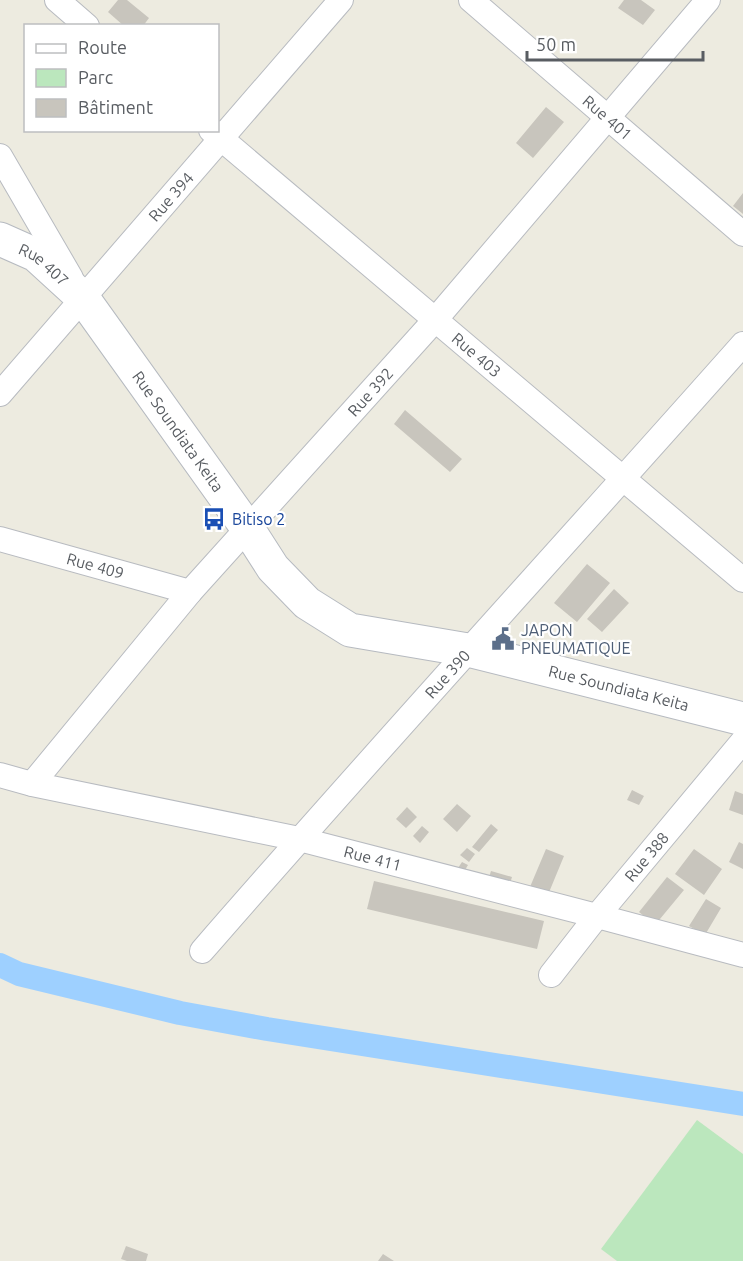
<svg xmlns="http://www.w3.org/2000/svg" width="743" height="1261" viewBox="0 0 743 1261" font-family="Ubuntu,sans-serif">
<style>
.green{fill:#bbe7bd}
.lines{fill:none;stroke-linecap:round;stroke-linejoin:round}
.canal{stroke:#9ed0ff;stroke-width:24}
.building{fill:#c8c5bd}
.minor-casing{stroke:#b8bbc0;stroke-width:26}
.secondary-casing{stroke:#b6bac0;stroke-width:35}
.minor{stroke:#fff;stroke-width:24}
.secondary{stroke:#fff;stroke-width:33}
.labels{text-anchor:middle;stroke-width:4.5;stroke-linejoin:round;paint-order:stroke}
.street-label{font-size:16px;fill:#595d62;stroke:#fff}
.transit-label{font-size:16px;fill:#164399;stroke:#fff;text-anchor:start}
.service-label{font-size:16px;fill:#4e5e75;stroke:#fff;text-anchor:start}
</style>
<rect width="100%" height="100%" fill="#edebe0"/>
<path class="green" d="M697 1120 743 1154V1261H617L601 1249Z"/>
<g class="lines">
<path class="canal" d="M0 965 19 974 180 1013 267 1029 743 1104"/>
</g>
<path class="building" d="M118 0H127L149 18 143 26H124L108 12Z
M624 0H641L655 10 643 25 618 8Z
M546 107 564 122 533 158 516 143Z
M743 193V214L733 206Z
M405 410 462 459 450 472 394 424Z
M587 564 610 583 577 622 554 603Z
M614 589 629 603 602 632 587 619Z
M632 790 644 796 639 805 627 800Z
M735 791 743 794V815L729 810Z
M457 804 471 816 457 832 443 819Z
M407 807 417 817 406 828 396 819Z
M491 824 498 830 479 852 472 847Z
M422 826 429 832 420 843 413 836Z
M739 842 743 844V869L729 862Z
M467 848 475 854 469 862 460 855Z
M546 849 564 856 545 902 527 894Z
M694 849 722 869 704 895 675 874Z
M462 862 468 865 462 875 456 871Z
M491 871 512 877 508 890 487 884Z
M667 877 684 890 655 925 639 912Z
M374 881 544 921 537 949 367 909Z
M706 899 721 908 705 935 689 926Z
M126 1246 148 1254 146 1261H127L121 1259Z
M383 1254 394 1261H378Z"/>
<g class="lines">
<g class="minor-casing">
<g id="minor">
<path d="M57 0 87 26"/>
<path id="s1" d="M471 0 743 234"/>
<path id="s2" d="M211 130 743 580"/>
<path d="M0 156 71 278"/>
<path id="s3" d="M0 394 341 0"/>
<path id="s4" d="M0 539 190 592"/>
<path id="s5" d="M0 775 32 784 299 839 597 916 743 955"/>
<path id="s6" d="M32 784 190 592 435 320 708 0"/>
<path id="s7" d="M202 951C380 746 563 547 743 344"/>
<path id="s8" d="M551 975 597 916 743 741"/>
</g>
</g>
<g class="secondary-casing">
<g id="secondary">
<path id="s9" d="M0 239 36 255 83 298 248 529 273 568 307 603 350 630 468 650 743 719"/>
</g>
</g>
<use href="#minor" class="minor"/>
<use href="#secondary" class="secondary"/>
</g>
<defs>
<g id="bus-bare" transform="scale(1.8)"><path d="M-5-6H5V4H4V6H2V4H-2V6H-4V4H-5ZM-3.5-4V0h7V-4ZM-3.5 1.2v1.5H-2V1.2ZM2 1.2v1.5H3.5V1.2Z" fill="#1a4fb4" stroke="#fff" stroke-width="2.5" paint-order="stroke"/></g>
<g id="civic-bare" transform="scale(1.8)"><path d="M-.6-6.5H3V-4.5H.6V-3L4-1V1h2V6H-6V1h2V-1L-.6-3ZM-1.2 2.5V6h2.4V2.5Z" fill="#5c6f8a" stroke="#fff" stroke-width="2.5" paint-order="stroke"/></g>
</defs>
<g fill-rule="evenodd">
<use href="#bus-bare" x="214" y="519"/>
<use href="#civic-bare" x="503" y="639"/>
</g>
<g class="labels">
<g class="street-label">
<text dy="6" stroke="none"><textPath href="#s1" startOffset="180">Rue 401</textPath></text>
<text dy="6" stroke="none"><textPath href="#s3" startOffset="261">Rue 394</textPath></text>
<text dy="6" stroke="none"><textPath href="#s9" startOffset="51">Rue 407</textPath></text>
<text dy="6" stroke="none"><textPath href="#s2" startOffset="348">Rue 403</textPath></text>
<text dy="6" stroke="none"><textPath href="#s6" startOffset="518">Rue 392</textPath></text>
<text dy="6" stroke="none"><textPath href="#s9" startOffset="267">Rue Soundiata Keita</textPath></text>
<text dy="6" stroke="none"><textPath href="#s4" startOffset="99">Rue 409</textPath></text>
<text dy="6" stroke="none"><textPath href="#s7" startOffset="370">Rue 390</textPath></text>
<text dy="6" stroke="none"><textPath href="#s9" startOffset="808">Rue Soundiata Keita</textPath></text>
<text dy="6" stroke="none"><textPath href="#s8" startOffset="152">Rue 388</textPath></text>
<text dy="6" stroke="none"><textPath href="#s5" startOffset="382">Rue 411</textPath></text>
</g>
<g class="transit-label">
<text x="232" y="525">Bitiso 2</text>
</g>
<g class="service-label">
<text x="521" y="636">JAPON<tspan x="521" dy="18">PNEUMATIQUE</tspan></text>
</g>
</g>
<rect x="24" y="24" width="195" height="108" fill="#ffffff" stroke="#bdbec0" stroke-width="1.5"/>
<rect x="36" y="44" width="30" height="9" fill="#ffffff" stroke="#bdbec0" stroke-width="1.5"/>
<text x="78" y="54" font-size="18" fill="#595d62">Route</text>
<rect x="36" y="69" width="30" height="18" fill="#bbe7bd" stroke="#bdbec0" stroke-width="1.5"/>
<text x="78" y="84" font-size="18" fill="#595d62">Parc</text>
<rect x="36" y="99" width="30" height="18" fill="#c8c5bd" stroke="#bdbec0" stroke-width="1.5"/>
<text x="78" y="114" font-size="18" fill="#595d62">Bâtiment</text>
<path d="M527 51v9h176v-9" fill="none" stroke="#595d62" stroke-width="3"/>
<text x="536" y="51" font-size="18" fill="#595d62" stroke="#ffffff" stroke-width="4.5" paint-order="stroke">50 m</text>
</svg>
